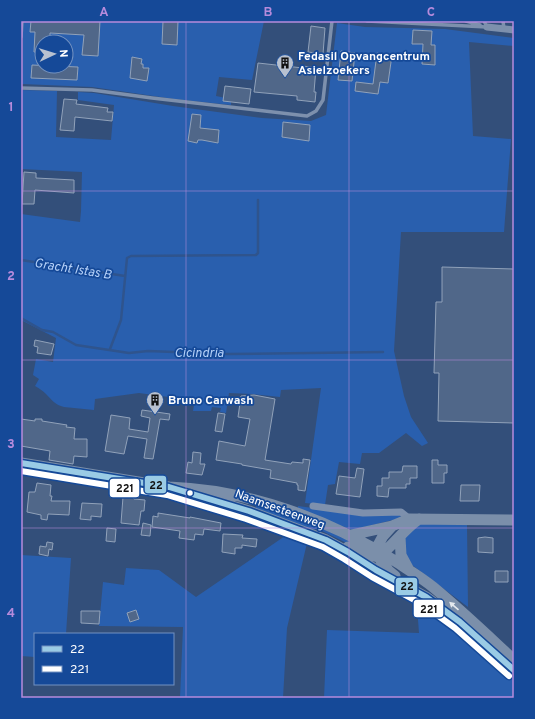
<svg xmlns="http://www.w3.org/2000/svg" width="535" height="719" viewBox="0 0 535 719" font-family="Overpass,sans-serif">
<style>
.green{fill:#295fae;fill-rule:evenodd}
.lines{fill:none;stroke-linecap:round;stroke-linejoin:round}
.stream{stroke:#2f548d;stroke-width:2.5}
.building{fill:#506789;stroke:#91a2ba}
.service{stroke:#7d90ad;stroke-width:3.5}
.minor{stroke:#7d90ad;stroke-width:7}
.primary{stroke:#7b8faa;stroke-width:11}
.bus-1-casing{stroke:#154998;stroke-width:9}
.bus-2-casing{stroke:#154998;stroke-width:9}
.bus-1{stroke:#9acbe5;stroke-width:6}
.bus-2{stroke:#fff;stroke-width:6}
.oneway{fill:#e5e9ee}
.grid{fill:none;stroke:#b68bdc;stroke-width:1;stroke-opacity:0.55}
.bus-dot{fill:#fff;stroke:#154998;stroke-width:1.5}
.labels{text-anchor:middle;stroke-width:3.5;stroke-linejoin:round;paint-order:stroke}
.poi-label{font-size:12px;font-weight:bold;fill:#fff;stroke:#154998;text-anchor:start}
.street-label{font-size:12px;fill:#fff;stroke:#154998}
.water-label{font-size:13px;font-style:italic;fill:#b5d1f9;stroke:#154998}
.line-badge{stroke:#154998;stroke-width:1.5}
.pale-badge-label{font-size:11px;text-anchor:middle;font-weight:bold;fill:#111}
.neatline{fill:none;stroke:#b68bdc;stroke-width:1.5}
.grid-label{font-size:13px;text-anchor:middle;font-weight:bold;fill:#b68bdc}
</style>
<rect width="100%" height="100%" fill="#334f7a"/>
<path class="green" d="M23 21H264L252 80 219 77 216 96 231 99V105L174 99 92 87 22 84ZM42 42H66V66H42Z
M337 23 365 27 445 29 514 38V46L469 42 473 136 511 139 504 232H401L394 351 404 396 411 417 428 443 422 446 406 433 379 453H362L360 464 339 462 335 484 328 485 325 505 305 503 321 388 281 390 280 397 252 394 229 393 226 413 220 412 221 408 212 407 211 411H193L194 405 186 403 176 398 139 393 95 399 94 410 64 407C55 405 52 400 46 394 43 391 39 388 35 386L39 379 33 375 36 359 53 362 56 338 21 320V214L80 222 81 211 82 172 21 169V90L57 91 56 137 111 140 114 105 78 100V92L94 93 173 106 262 118 311 121 326 115Z
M257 503 341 533 363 551 318 529 309 530 255 510Z
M298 506 365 515H400L401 518 352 530 298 509Z
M422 523 467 524 468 607 408 562C402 553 402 536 410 529 413 526 419 524 422 523Z
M288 529 341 552 411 593 446 619 483 648 514 678V698H324L327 630 419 633 417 607 335 554 307 543 287 628 283 698H180L183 627 99 626 103 582 124 585 126 568 159 570 196 597 285 536Z
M21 555 71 558 66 634H35V657L21 656Z"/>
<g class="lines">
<path class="stream" d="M21 260 125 276
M21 318 42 330 53 332 76 345 129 353 148 351 227 354 383 352
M110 349 121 320 127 258 131 256 256 255 258 253V200"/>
</g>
<path class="building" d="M31 21H100L98 56 82 55 84 35 50 33V42H42V52H34L35 32H30Z
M163 21H178L177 45 162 44Z
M311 26 325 28 323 54 308 52Z
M413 30 432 31 431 45H435V65L422 64 423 44H412Z
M341 51 355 53 352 81 338 80Z
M377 53 392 55 388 83 380 82 378 94 355 91 356 82 373 84Z
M132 57 142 59 141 64H143V68H149L147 81 130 78Z
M258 63 303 68V66L316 68 314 92H316L315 102 297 100V96L254 92Z
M32 65 78 67 77 80 31 78Z
M225 86 251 89 249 104 223 101Z
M64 99 77 100 76 104 108 108 107 112H113L112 121 75 117 74 131 60 130Z
M192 114 201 115 200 128 219 130 218 143 202 140H198L197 143 188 141Z
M283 122 310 125 309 141 282 137Z
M24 172 36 173V178L74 180V193L35 190 34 204H22Z
M442 267 514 269V423L438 421 439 373H434L436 302H442Z
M35 340 54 344 51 355 37 353 38 347 34 346Z
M254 395 275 399 265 460 291 464 292 462 303 463V459L310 460 305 491 298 490V485H297V483L270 478 271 470 242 465V464L216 460 219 441 245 446 250 419 238 417 241 396Z
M142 410 170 414 169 420 160 419 153 459 144 458 147 439 128 436 124 454 105 451 111 415 130 418 129 429 148 432 150 418 141 416Z
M218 413 225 414 222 432 215 431Z
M21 419 35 421V419H42V421L67 425 66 427 75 428 74 439H87V457L74 456 73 464 49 460 50 451 21 446Z
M193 452 201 453 200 464H205L202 475 186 473 188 462 192 463Z
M432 460H438V465H447V473H444V483H432Z
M403 466H417V478H410V484H406V488H389L388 497 377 496V486H382V478H389V472H402Z
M357 468 364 469 360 497 336 494 339 476 355 478Z
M37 483 51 485 50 496H52L51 501H70L69 515 48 514 47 520 41 519V515L27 512 29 492H35Z
M461 485H480L479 501H460Z
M130 496 133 497 134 499 145 500 144 511H141L139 525 121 523 123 497Z
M82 503 102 504 101 517 91 516V520L80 519Z
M158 513 190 518V517L221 523 220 531 204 529 203 535 195 534 194 540 179 538 180 531 152 527 153 516 158 517Z
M143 523 151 525 150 536 141 535Z
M107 528 116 529 115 542 106 541Z
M223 534 243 535 242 538 257 539 256 547 242 545V548H235V554L222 552Z
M485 537 493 538V553L478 552V538Z
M47 542 53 543 52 550 49 549 48 556 39 554 40 546 46 547Z
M495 571H508V582H495Z
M136 610 139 619 130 622 127 613Z
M81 611H100L99 624 81 623Z"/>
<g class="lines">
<path class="service" d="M367 21 487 27
M466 21 480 25
M484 21 487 27
M503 21 504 29
M21 37 22 21
M21 88 92 90 152 98 307 116 316 111 323 100 332 21"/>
<path class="minor" d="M487 27 514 30
M313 506 363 513 401 512 406 516 410 522"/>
<path class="primary" d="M21 463 169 487C249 490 328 519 395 561 407 569 421 577 433 587 461 610 487 635 514 660
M192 494 249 511 326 540 348 552 376 570 426 597 460 622 484 643
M351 535 392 526
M400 537 401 555 409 570
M348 547 378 557C393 546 403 530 419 519
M395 576C385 569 379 560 376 549L383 536 392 526 409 519 514 520
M500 657 514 670"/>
<g class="bus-1-casing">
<path id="bus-1" d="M21 463 169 487 249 511 326 540 348 552 376 570 426 597 460 622 514 670"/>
</g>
<g class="bus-2-casing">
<path id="bus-2" d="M21 471 167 495 246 519 323 547 344 559 372 577 422 604 455 628 509 676"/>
</g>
<use href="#bus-1" class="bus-1"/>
<use href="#bus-2" class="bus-2"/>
</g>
<defs><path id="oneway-solid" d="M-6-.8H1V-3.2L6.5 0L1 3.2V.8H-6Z"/></defs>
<use class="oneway" href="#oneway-solid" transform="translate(454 606) rotate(-139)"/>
<path class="grid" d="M186 21V698M349 21V698M21 191H514M21 360H514M21 528H514"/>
<defs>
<g id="building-pin" transform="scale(0.9)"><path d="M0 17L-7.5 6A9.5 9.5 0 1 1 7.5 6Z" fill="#b8c1d0" stroke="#154998"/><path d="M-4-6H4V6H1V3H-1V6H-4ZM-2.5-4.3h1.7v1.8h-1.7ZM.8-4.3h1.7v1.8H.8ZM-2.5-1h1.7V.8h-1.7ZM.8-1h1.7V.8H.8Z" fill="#111"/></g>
</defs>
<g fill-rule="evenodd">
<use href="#building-pin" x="285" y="63"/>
<use href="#building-pin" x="155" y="400"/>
</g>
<circle class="bus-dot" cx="190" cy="493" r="3.5"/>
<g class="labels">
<g class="poi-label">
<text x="298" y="60">Fedasil Opvangcentrum<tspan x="298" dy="14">Asielzoekers</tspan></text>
<text x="168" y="404">Bruno Carwash</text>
</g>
<g class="street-label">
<text transform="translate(280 509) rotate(20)" y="4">Naamsesteenweg</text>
</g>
<g class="water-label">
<text transform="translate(73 268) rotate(9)" y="5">Gracht Istas B</text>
<text x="199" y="357">Cicindria</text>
</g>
</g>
<g class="line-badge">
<rect x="144" y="475" width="23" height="19" rx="4" fill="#9acbe5"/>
<rect x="109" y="478" width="31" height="20" rx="4" fill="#fff"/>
<rect x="395" y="577" width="23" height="19" rx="4" fill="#9acbe5"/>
<rect x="413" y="599" width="31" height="19" rx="4" fill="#fff"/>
</g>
<g class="pale-badge-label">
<text x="156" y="489">22</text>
<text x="125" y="492">221</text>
<text x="407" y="590">22</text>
<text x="429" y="613">221</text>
</g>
<rect width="535" height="719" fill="none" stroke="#154998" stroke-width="44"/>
<rect x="34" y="633" width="140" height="52" fill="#154998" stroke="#7392c1"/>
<rect x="42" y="646" width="20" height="6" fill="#9acbe5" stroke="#7392c1"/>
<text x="70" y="653" font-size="12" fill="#ffffff">22</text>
<rect x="42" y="666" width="20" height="6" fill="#ffffff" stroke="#7392c1"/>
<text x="70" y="673" font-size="12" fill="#ffffff">221</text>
<g transform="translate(54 54) rotate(86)"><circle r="19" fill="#154998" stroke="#7392c1"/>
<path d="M0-3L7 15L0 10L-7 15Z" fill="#b8c1d0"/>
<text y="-6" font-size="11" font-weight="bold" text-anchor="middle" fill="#ffffff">N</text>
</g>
<rect x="22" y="22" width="491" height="675" class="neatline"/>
<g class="grid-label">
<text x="104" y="16">A</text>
<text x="268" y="16">B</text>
<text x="431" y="16">C</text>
<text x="11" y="111">1</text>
<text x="11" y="280">2</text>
<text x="11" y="448">3</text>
<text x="11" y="617">4</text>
</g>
</svg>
